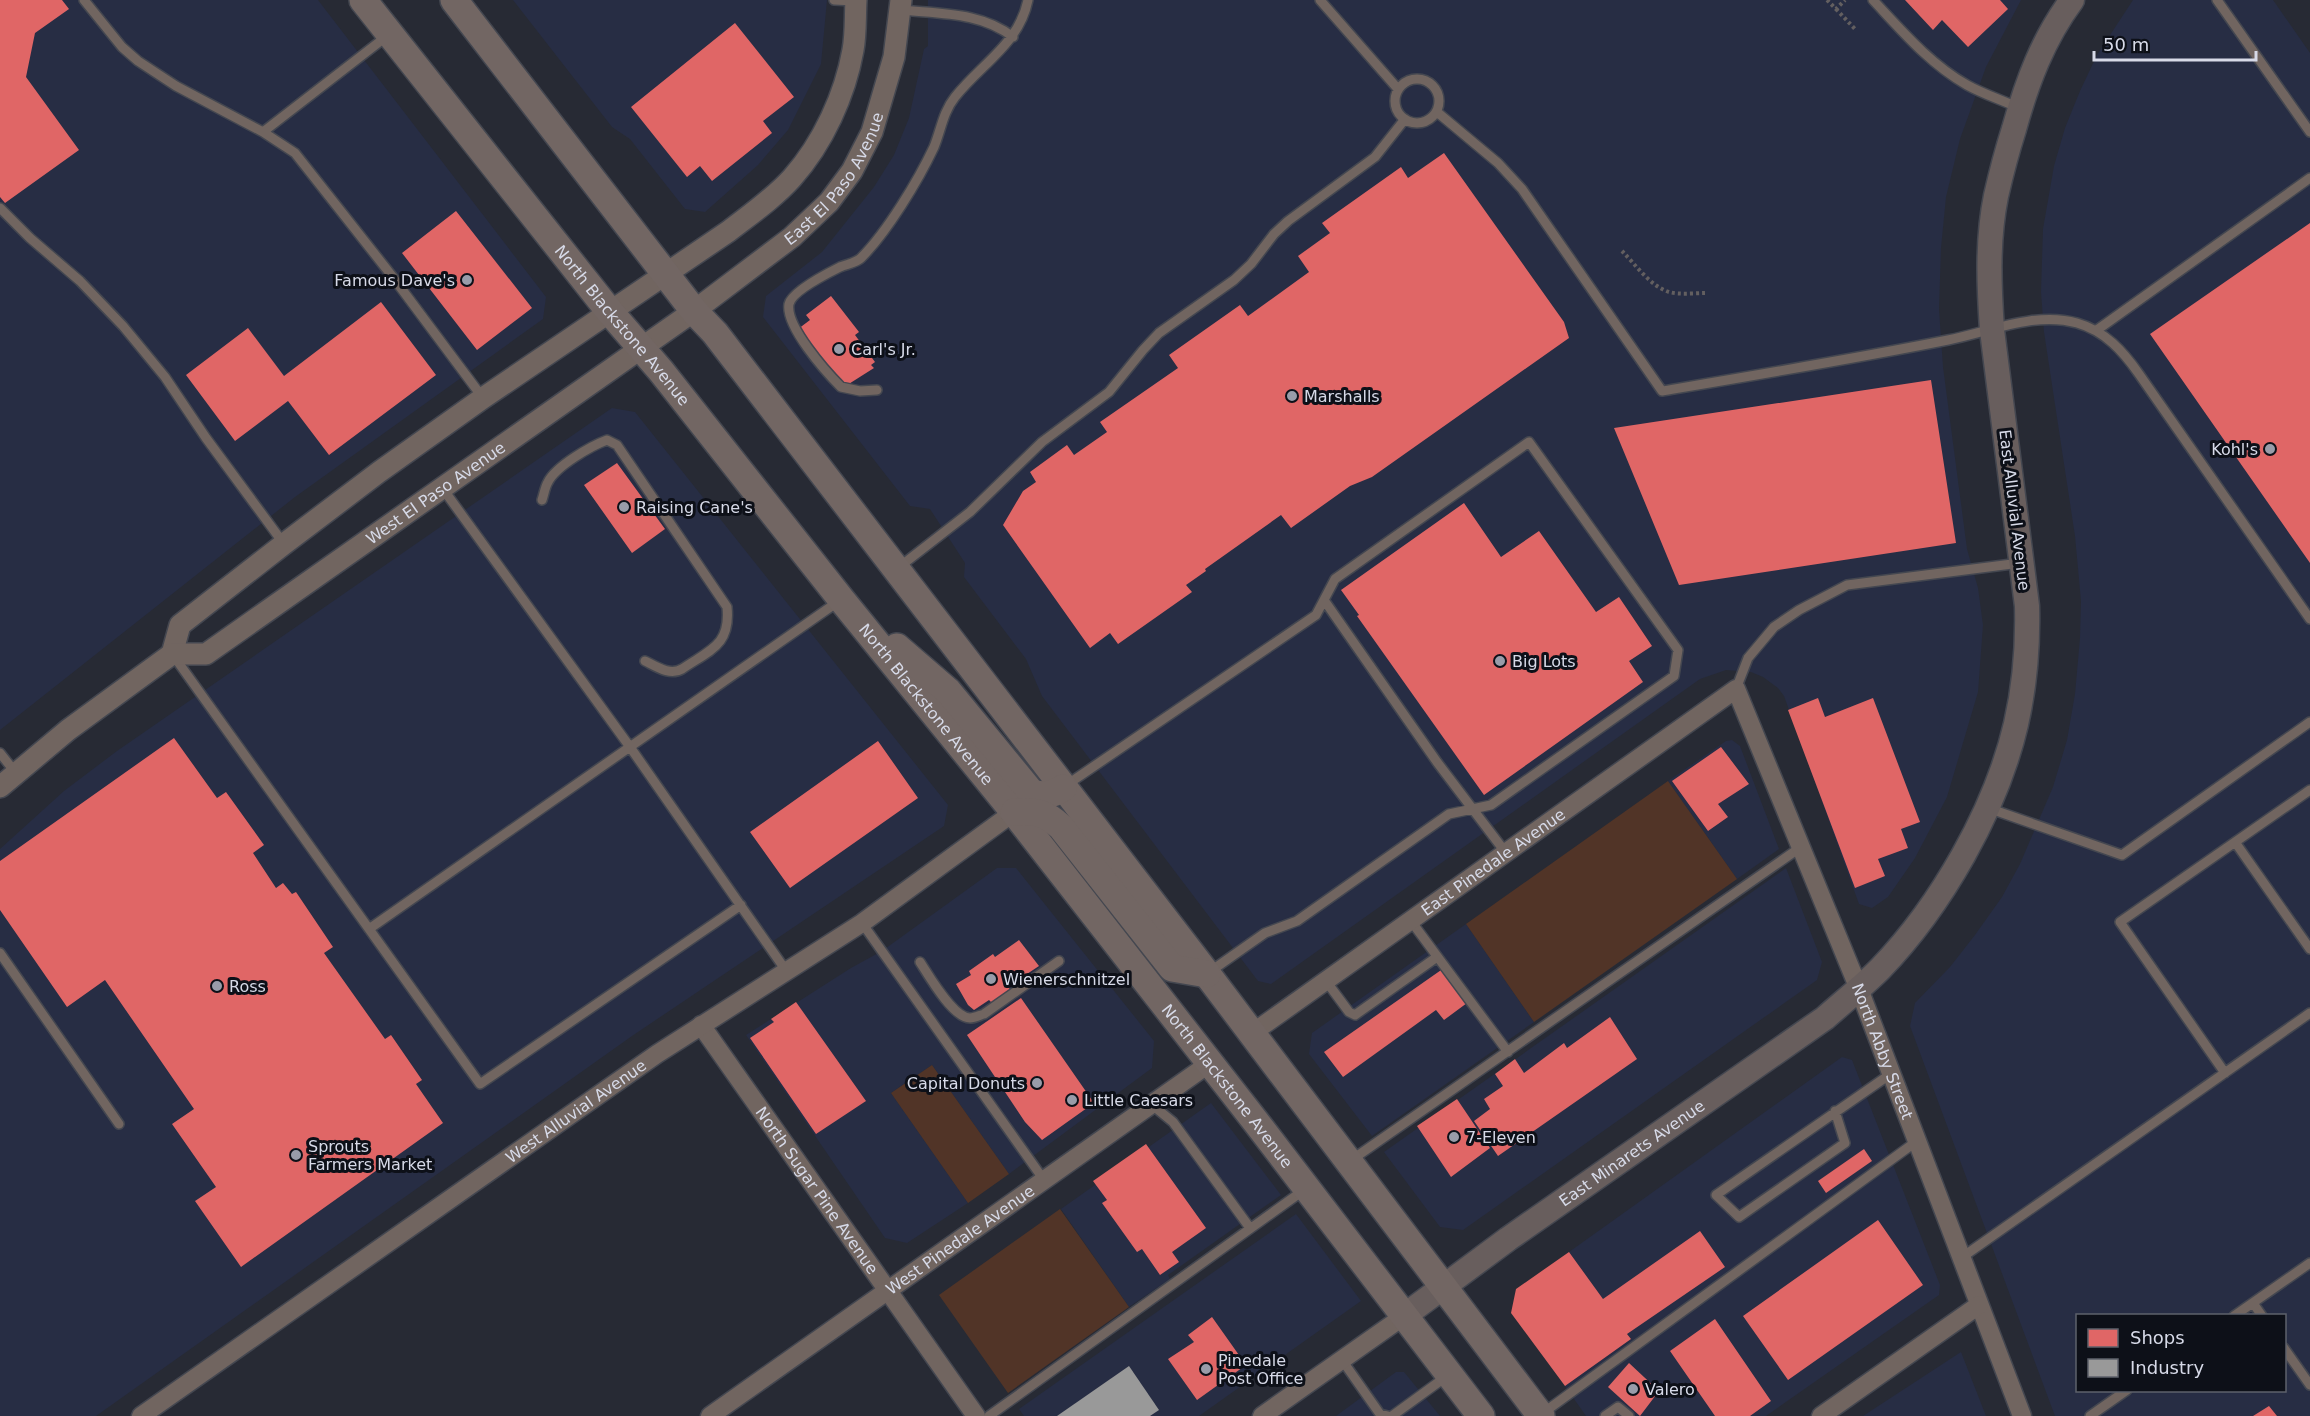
<svg xmlns="http://www.w3.org/2000/svg" width="2310" height="1416" viewBox="0 0 2310 1416" font-family="'DejaVu Sans',sans-serif">
<style>
.built{fill:#272d44;fill-rule:evenodd}
.green{fill:#513427}
.shops{fill:#e06666}
.industry{fill:#999}
.lines{fill:none;stroke-linecap:round;stroke-linejoin:round}
.service-casing{stroke:#444750;stroke-width:12}
.minor-casing{stroke:#444750;stroke-width:21}
.tertiary-casing{stroke:#444750;stroke-width:24}
.secondary-casing{stroke:#444750;stroke-width:27}
.primary-casing{stroke:#444750;stroke-width:30}
.path{stroke:#635f60;stroke-width:4;stroke-dasharray:3 3;stroke-linecap:butt}
.service{stroke:#716560;stroke-width:9}
.minor{stroke:#716560;stroke-width:18}
.tertiary{stroke:#716560;stroke-width:21}
.secondary{stroke:#685e5d;stroke-width:24}
.primary{stroke:#726663;stroke-width:27}
.poi-dot{fill:#999ca9;stroke:#0d1018;stroke-width:2}
.labels{text-anchor:middle;stroke-width:6;stroke-linejoin:round;paint-order:stroke}
.street-label{font-size:16px;fill:#d7dae8;stroke:#0d1018}
.poi-label{font-size:16px;fill:#d7dae8;stroke:#0d1018;text-anchor:start}
</style>
<rect width="100%" height="100%" fill="#272a34"/>
<path class="built" d="M0 0H318L546 297 543 319 295 497 0 730Z
M513 0H827L821 64 788 130 758 165 705 212 685 209 630 139 612 127Z
M928 0H2021L1986 67 1960 139 1946 197 1941 248 1939 309 1943 367 1967 549 1978 588 1983 625 1978 692 1947 797 1915 858 1888 897 1872 908 1859 904 1784 696 1778 688 1763 677 1751 672 1726 670 1700 679 1271 984 1258 981 1042 696 1026 659 964 577 965 563 930 509 910 506 763 317 766 296 822 252 874 187 894 155 909 118 924 49 928 46Z
M2133 0H2273L2310 53V1416H2055L1910 1026 1915 1003 1950 967 1975 935 2002 897 2020 864 2053 787 2067 740 2075 694 2080 638 2081 601 2075 536 2044 332 2041 292 2043 229 2054 166 2065 128 2080 91 2097 55ZM2078 1316H2284V1390H2078Z
M612 408 635 412 948 805 944 826 632 1036 96 1416H0V849L64 791 117 751Z
M1732 740 1740 746 1779 849 1737 879 1668 781 1726 741Z
M997 868H1016L1154 1041 1152 1068 1009 1174 932 1065 891 1093 968 1203 907 1243 885 1238 746 1035 851 968 882 951Z
M1786 868 1822 962 1817 980 1463 1230 1440 1227 1384 1152Z
M1466 924 1534 1022 1372 1136 1309 1054 1312 1033Z
M1842 1057 1852 1060 1940 1285 1939 1295 1766 1416H1586L1565 1386 1631 1339 1569 1252Z
M1211 1103 1281 1195 1168 1275 1170 1279 1129 1307 1061 1209Z
M1296 1214 1361 1301 1199 1416H1024L1019 1409Z
M1961 1352 1986 1416H1863Z
M1396 1372H1404L1440 1416H1336Z"/>
<path class="green" d="M1668 781 1737 879 1534 1022 1466 924Z
M932 1065 1009 1174 968 1203 891 1093Z
M1060 1209 1129 1307 1008 1393 939 1295Z"/>
<path class="shops" d="M0 0H62L69 9 35 33 26 77 79 150 5 203 0 197Z
M1905 0H2000L2008 9 1968 47 1942 20 1933 30Z
M735 23 794 97 763 121 772 133 712 181 700 166 687 177 631 107Z
M1444 153 1564 322 1569 338 1372 477 1350 486 1291 528 1281 515 1205 569 1206 571 1186 585 1192 592 1118 644 1110 633 1090 648 1003 525 1023 491 1036 482 1030 472 1067 445 1074 455 1107 432 1100 422 1178 368 1169 355 1240 305 1248 316 1309 272 1298 256 1330 233 1322 223 1401 167 1408 178Z
M456 211 532 308 477 350 402 253Z
M2310 223V563L2150 334Z
M831 296 859 332 855 335 875 362 871 365 874 368 844 387 798 329 810 320 806 315Z
M381 302 436 375 329 455 288 401 235 441 186 375 248 328 284 376Z
M1931 380 1956 543 1679 585 1614 428Z
M617 463 665 529 632 553 584 485Z
M1464 503 1501 557 1539 531 1596 612 1619 597 1652 646 1629 661 1643 682 1484 795 1357 616 1359 615 1341 590Z
M1818 698 1825 717 1873 698 1920 822 1901 829 1908 848 1878 859 1885 876 1855 888 1788 710Z
M174 738 217 798 226 792 264 845 253 853 276 888 283 883 292 894 296 892 333 947 324 953 385 1039 391 1035 422 1080 416 1084 443 1123 241 1267 195 1201 216 1187 172 1124 194 1109 105 980 67 1007 0 910V861Z
M878 741 918 798 790 888 750 832Z
M1721 747 1749 784 1718 804 1728 817 1708 831 1672 781Z
M1019 940 1039 966 1009 986 1010 992 993 1004 989 1000 974 1010 968 1005 956 984 971 975 969 971 993 954 995 957Z
M1444 968 1467 1003 1444 1020 1436 1010 1343 1077 1324 1052Z
M1021 998 1094 1103 1042 1140 1025 1122 967 1035Z
M796 1002 866 1101 816 1134 750 1038 774 1022 771 1019Z
M1610 1017 1637 1059 1498 1156 1474 1121 1490 1109 1484 1099 1503 1086 1495 1074 1515 1059 1524 1073 1564 1043 1567 1048Z
M1457 1099 1490 1148 1451 1177 1417 1126Z
M1146 1144 1206 1228 1172 1252 1179 1262 1160 1275 1142 1249 1137 1252 1102 1203 1107 1200 1093 1181Z
M1864 1149 1872 1161 1826 1193 1818 1181Z
M1878 1220 1923 1285 1788 1380 1743 1316Z
M1700 1231 1725 1267 1627 1334 1631 1339 1565 1386 1511 1313 1516 1289 1569 1252 1603 1299Z
M1212 1317 1246 1365 1197 1400 1168 1359 1194 1342 1188 1335Z
M1715 1319 1771 1401 1750 1416H1715L1670 1351Z
M1629 1363 1659 1391 1640 1416 1608 1387Z
M2269 1406 2277 1416H2253Z"/>
<path class="industry" d="M1129 1366 1159 1410 1150 1416H1057Z"/>
<g class="lines">
<g class="service-casing">
<path id="service" d="M84 0 122 47 138 61 176 86 263 132 295 153 392 276 483 398
M834 0 855 1
M1320 0 1398 89
M1873 0C1902 31 1930 64 1967 85 1983 94 2002 100 2019 108
M2217 0 2310 132
M901 10C940 14 981 12 1013 37
M1395 101a22 22 0 1 1 44 0a22 22 0 1 1-44 0Z
M1437 112 1498 163 1522 189 1662 391C1757 375 1853 359 1948 340 1989 332 2035 311 2077 323 2105 331 2123 351 2139 374L2310 619
M263 132 387 36
M0 208 30 238 80 281 123 326 165 377 206 438 284 544
M2097 330 2310 178
M877 390 860 391 841 387C826 372 785 326 789 304 792 291 828 273 840 267 847 264 856 263 861 258 887 232 918 181 934 147 941 130 943 112 955 97 981 64 1019 44 1028 0
M443 489 630 747 787 972
M542 500C544 494 545 487 548 482 556 466 591 446 607 440L617 445 727 607C731 645 710 650 682 669 670 676 657 667 645 661
M898 568 970 512 1042 442 1109 392 1143 350 1159 333 1234 280 1251 264 1274 234 1288 221 1375 157 1405 119
M1324 600 1437 762 1506 853
M173 655 480 1084 741 905
M1736 689 1748 658 1774 627 1799 610 1847 585 2020 563
M0 753 15 772
M1065 786 1316 615 1335 579 1529 442 1678 650 1674 676 1491 805 1449 814 1297 921 1265 933 1208 973
M1988 808 2122 855 2310 722
M2235 842 2310 949
M1411 921 1508 1052
M862 923 1044 1180
M369 929 839 601
M0 953 119 1124
M920 962C929 976 953 1018 970 1018 975 1018 980 1015 984 1014L1059 961
M1326 981 1349 1012 1355 1015 1437 957
M2225 1073 2120 922 2310 790
M1151 1104 1173 1122 1250 1228
M1835 1111 1845 1143 1739 1217 1716 1195 1892 1073
M1350 1161 1801 847
M1961 1258 2310 1013
M2253 1303 2262 1316
M2234 1316 2310 1263
M2284 1348 2310 1385
M1342 1360 1380 1414 1388 1416
M1543 1413 1917 1141
M989 1416 1304 1190
M1392 1416 1447 1376
M1605 1416 1618 1407 1629 1416
M2090 1416 2127 1390"/>
</g>
<g class="minor-casing">
<g id="minor">
<path id="s1" d="M701 1025 976 1416"/>
<path id="s2" d="M1251 1034 1736 689 1859 989 2022 1416"/>
<path id="s3" d="M141 1416 657 1054 862 923 1014 812"/>
<path id="s4" d="M710 1416 1210 1063"/>
<path d="M1262 1416 1404 1316"/>
<path d="M1821 1416 1979 1305"/>
</g>
</g>
<g class="tertiary-casing">
<g id="tertiary">
<path d="M172 654 180 625 284 544 379 472 483 398 729 231C751 214 774 198 792 178 823 143 845 95 853 50 856 34 855 17 856 0"/>
<path id="s5" d="M0 787 68 730 172 654H206L694 311 792 237 829 202 852 171 872 132 894 57 901 0"/>
</g>
</g>
<g class="secondary-casing">
<g id="secondary">
<path id="s6" d="M1404 1316 1508 1239 1825 1018C1843 1002 1862 987 1880 969 1941 906 1996 810 2016 724 2025 685 2028 645 2027 606L1992 330C1989 286 1987 240 1996 196 2001 174 2007 151 2014 129 2027 82 2043 39 2072 0"/>
</g>
</g>
<g class="primary-casing">
<g id="primary">
<path id="s7" d="M363 0 610 312 661 371 841 599 1014 812 1256 1122 1481 1416"/>
<path d="M454 0 694 311 715 333 1207 974 1541 1416"/>
<path d="M897 647 948 691 1031 792C1044 797 1051 795 1063 788"/>
<path d="M1014 812C1035 810 1046 813 1061 827L1172 968 1207 974"/>
</g>
</g>
<path class="path" d="M1827 0 1836 9 1845 0
M1836 9 1855 29
M1622 251C1635 264 1650 286 1669 292 1680 295 1695 293 1707 293"/>
<use href="#service" class="service"/>
<use href="#minor" class="minor"/>
<use href="#tertiary" class="tertiary"/>
<use href="#secondary" class="secondary"/>
<use href="#primary" class="primary"/>
</g>
<g class="poi-dot">
<circle cx="467" cy="280" r="6"/>
<circle cx="839" cy="349" r="6"/>
<circle cx="1292" cy="396" r="6"/>
<circle cx="2270" cy="449" r="6"/>
<circle cx="624" cy="507" r="6"/>
<circle cx="1500" cy="661" r="6"/>
<circle cx="991" cy="979" r="6"/>
<circle cx="217" cy="986" r="6"/>
<circle cx="1037" cy="1083" r="6"/>
<circle cx="1072" cy="1100" r="6"/>
<circle cx="1454" cy="1137" r="6"/>
<circle cx="296" cy="1155" r="6"/>
<circle cx="1206" cy="1369" r="6"/>
<circle cx="1633" cy="1389" r="6"/>
</g>
<g class="labels">
<g class="street-label">
<text dy="6" stroke="none"><textPath href="#s5" startOffset="1044">East El Paso Avenue</textPath></text>
<text dy="6" stroke="none"><textPath href="#s7" startOffset="416">North Blackstone Avenue</textPath></text>
<text dy="6" stroke="none"><textPath href="#s5" startOffset="532">West El Paso Avenue</textPath></text>
<text transform="translate(2015 510) rotate(83)" y="6">East Alluvial Avenue</text>
<text dy="6" stroke="none"><textPath href="#s7" startOffset="902">North Blackstone Avenue</textPath></text>
<text dy="6" stroke="none"><textPath href="#s2" startOffset="297">East Pinedale Avenue</textPath></text>
<text dy="6" stroke="none"><textPath href="#s2" startOffset="986">North Abby Street</textPath></text>
<text dy="6" stroke="none"><textPath href="#s7" startOffset="1388">North Blackstone Avenue</textPath></text>
<text dy="6" stroke="none"><textPath href="#s3" startOffset="531">West Alluvial Avenue</textPath></text>
<text dy="6" stroke="none"><textPath href="#s6" startOffset="280">East Minarets Avenue</textPath></text>
<text dy="6" stroke="none"><textPath href="#s1" startOffset="202">North Sugar Pine Avenue</textPath></text>
<text dy="6" stroke="none"><textPath href="#s4" startOffset="306">West Pinedale Avenue</textPath></text>
</g>
<g class="poi-label">
<text x="455" y="286" text-anchor="end">Famous Dave's</text>
<text x="851" y="355">Carl's Jr.</text>
<text x="1304" y="402">Marshalls</text>
<text x="2258" y="455" text-anchor="end">Kohl's</text>
<text x="636" y="513">Raising Cane's</text>
<text x="1512" y="667">Big Lots</text>
<text x="1003" y="985">Wienerschnitzel</text>
<text x="229" y="992">Ross</text>
<text x="1025" y="1089" text-anchor="end">Capital Donuts</text>
<text x="1084" y="1106">Little Caesars</text>
<text x="1466" y="1143">7-Eleven</text>
<text x="308" y="1152">Sprouts<tspan x="308" dy="18">Farmers Market</tspan></text>
<text x="1218" y="1366">Pinedale<tspan x="1218" dy="18">Post Office</tspan></text>
<text x="1645" y="1395">Valero</text>
</g>
</g>
<rect x="2076" y="1314" width="210" height="78" fill="#0d1018" stroke="#5e616b" stroke-width="1.5"/>
<rect x="2088" y="1329" width="30" height="18" fill="#e06666" stroke="#5e616b" stroke-width="1.5"/>
<text x="2130" y="1344" font-size="18" fill="#d7dae8">Shops</text>
<rect x="2088" y="1359" width="30" height="18" fill="#999999" stroke="#5e616b" stroke-width="1.5"/>
<text x="2130" y="1374" font-size="18" fill="#d7dae8">Industry</text>
<path d="M2094 51v9h162v-9" fill="none" stroke="#d7dae8" stroke-width="3"/>
<text x="2103" y="51" font-size="18" fill="#d7dae8" stroke="#0d1018" stroke-width="4.5" paint-order="stroke">50 m</text>
</svg>
